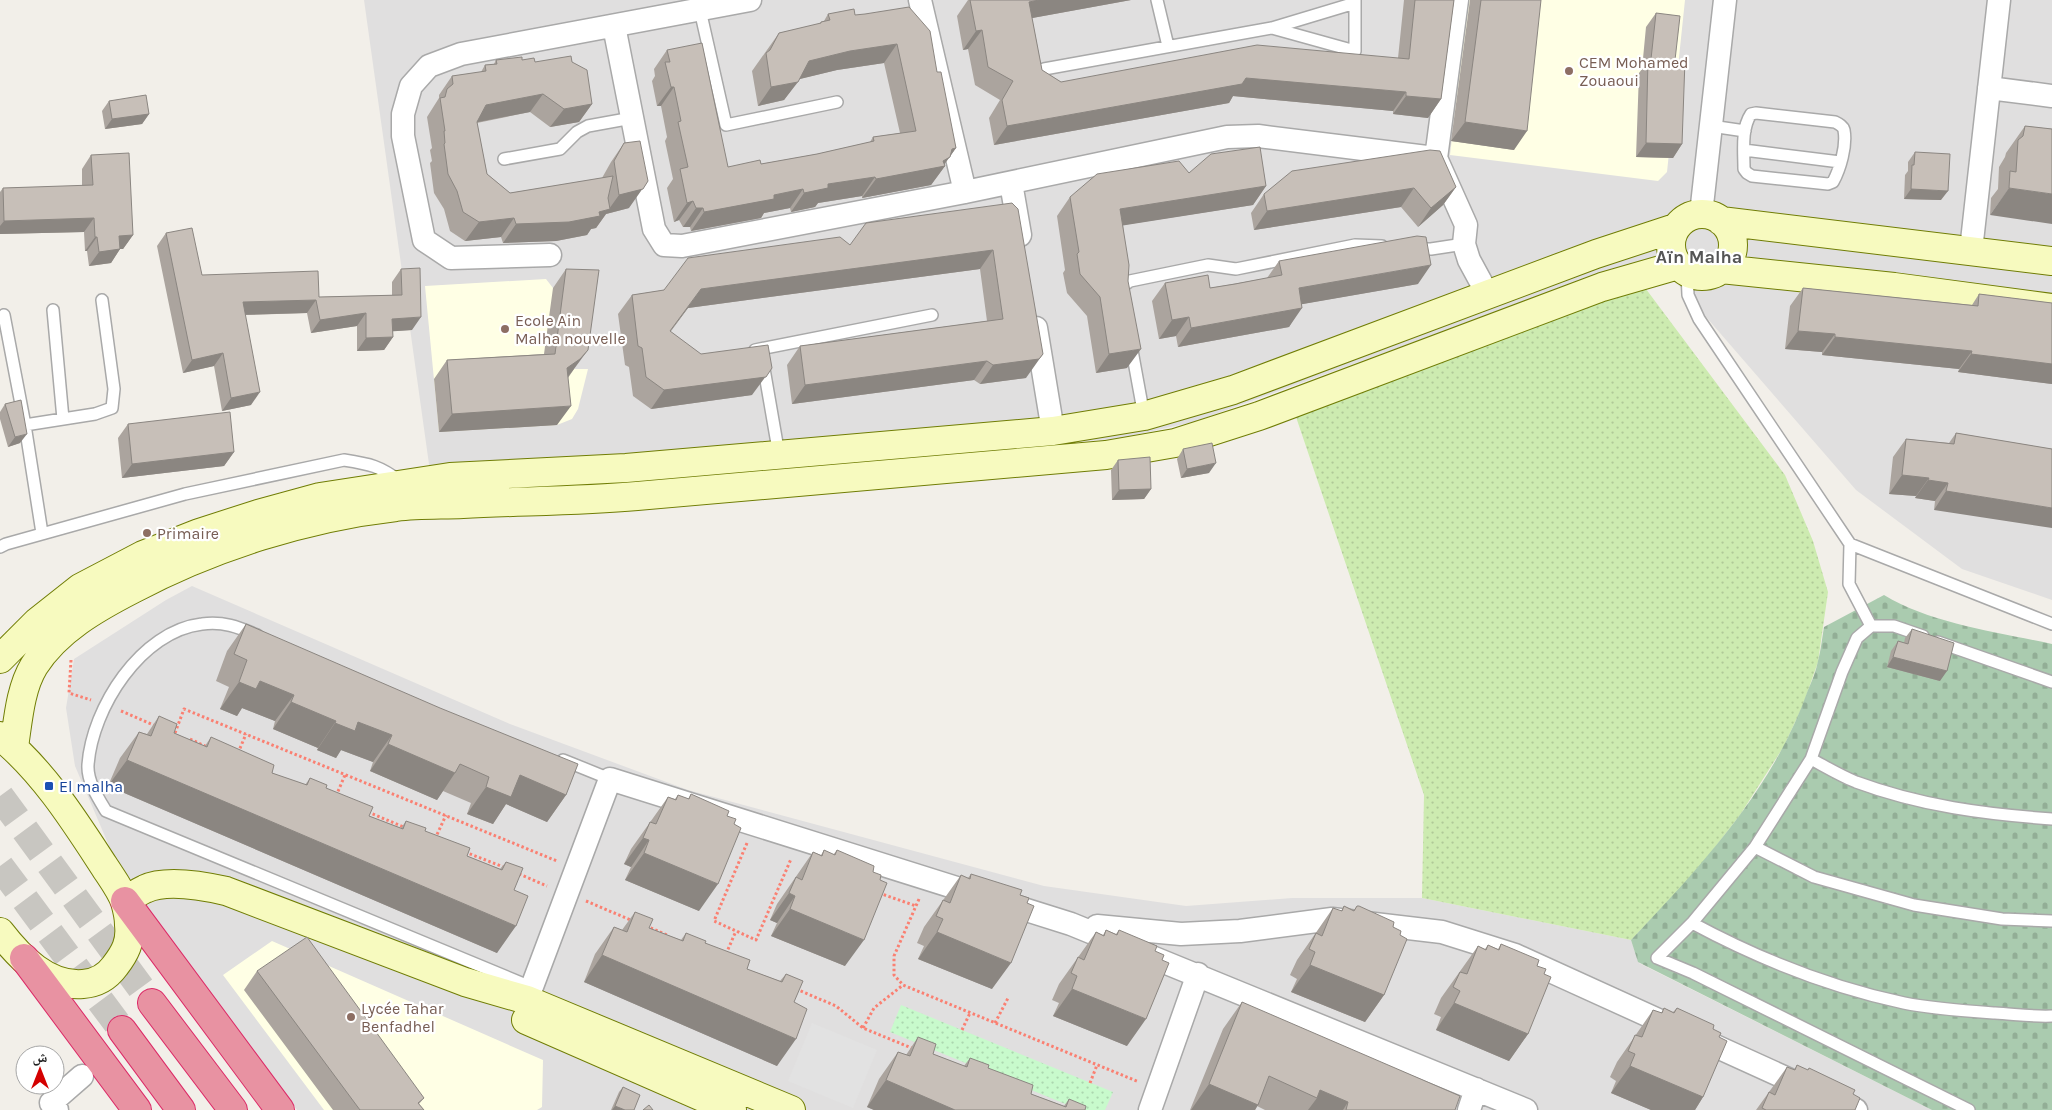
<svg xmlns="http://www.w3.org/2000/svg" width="2052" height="1110" viewBox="0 0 2052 1110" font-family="Karla,'Noto Naskh Arabic',sans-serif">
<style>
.residential{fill:#e0dfdf}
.education{fill:#ffffe5}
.grass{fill:url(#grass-dots)}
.cemetery{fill:url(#cemetery-stones)}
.park{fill:url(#park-dots)}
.parking{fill:#e2e2e2}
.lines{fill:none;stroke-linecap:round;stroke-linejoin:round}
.highway-tunnel{stroke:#c8c6c1;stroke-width:28;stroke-dasharray:28 14;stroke-linecap:butt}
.lane-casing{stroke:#a9a9a9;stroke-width:14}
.street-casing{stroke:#a9a9a9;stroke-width:25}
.secondary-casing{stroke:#707d05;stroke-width:30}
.highway-casing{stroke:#dc2a67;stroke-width:30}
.path{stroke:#fa8072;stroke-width:3;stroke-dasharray:2.5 2.5;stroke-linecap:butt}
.lane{stroke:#fff;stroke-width:11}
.street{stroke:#fff;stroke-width:22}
.secondary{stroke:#f7fabf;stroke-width:28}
.highway{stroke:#e892a2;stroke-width:28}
.wall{fill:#aba49e}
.shaded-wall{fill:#8b8681}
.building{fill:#c7bfb8;stroke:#8b8681}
.education-dot{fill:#8d6e63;stroke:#fff;stroke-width:2}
.transit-dot{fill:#1a4fb4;stroke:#fff;stroke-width:2}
.labels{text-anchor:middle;stroke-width:4.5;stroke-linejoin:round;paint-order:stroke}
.education-label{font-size:16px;fill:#785e54;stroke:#fff;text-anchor:start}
.transit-label{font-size:16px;fill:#164399;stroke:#fff;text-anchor:start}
.neighbourhood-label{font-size:18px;font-weight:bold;fill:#555;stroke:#fff}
</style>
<defs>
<pattern id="grass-dots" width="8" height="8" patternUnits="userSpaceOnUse" patternTransform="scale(1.25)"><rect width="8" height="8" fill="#cdebb0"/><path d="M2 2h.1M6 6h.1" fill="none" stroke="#b0c997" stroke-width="1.8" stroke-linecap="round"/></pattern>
<pattern id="cemetery-stones" width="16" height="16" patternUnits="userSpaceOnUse" patternTransform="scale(1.25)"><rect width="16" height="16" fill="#aacbaf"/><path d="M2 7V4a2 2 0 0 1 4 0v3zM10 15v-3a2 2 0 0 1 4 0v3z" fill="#92ae96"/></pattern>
<pattern id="park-dots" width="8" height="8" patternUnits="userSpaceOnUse" patternTransform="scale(1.25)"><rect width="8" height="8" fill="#c8facc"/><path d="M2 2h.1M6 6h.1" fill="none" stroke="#acd6af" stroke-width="1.8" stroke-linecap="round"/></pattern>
</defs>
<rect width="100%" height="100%" fill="#f2efe9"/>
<path class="residential" d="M364 0H2052V600L1962 569 1856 490 1655 258 1519 304 1193 422 1121 438 859 462 435 507Z
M192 586 510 724 688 790 1044 886 1186 906 1292 898H1422L1631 940 1639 963 1932 1110H297L124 881 75 766 66 708 74 659 166 600Z"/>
<path class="education" d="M1468 0H1685L1667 172 1658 181 1450 155Z
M546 279 553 288 574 369H588L578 409 572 419 557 425 439 432 425 286Z
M272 941 543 1060 542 1107 537 1110H324L223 975Z"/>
<path class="grass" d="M1643 285 1785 475 1813 541 1828 592 1818 662 1803 705 1784 746 1740 815 1695 873 1631 940 1422 898 1424 795 1295 414Z"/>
<path class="cemetery" d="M1884 595C1932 624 1998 632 2052 644V1110H1932L1638 962 1631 940C1701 866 1774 788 1808 690 1812 681 1816 671 1818 661 1821 650 1822 638 1824 627Z"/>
<path class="park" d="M901 1005 1113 1092 1105 1110H1080L890 1032Z"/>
<path class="parking" d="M812 1023 877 1050 853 1108 788 1081Z"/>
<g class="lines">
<path class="highway-tunnel" d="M0 796 152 1003
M0 866 122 1030"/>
<g class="lane-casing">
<path id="lane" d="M1157 0 1168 46
M700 10 726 125 837 102
M1272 28 1355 51V0
M1044 69 1272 28 1355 3
M1756 113 1835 122C1839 124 1843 126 1844 130 1847 146 1840 169 1833 182L1828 184 1752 176 1747 173 1744 169C1744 151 1741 129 1751 114Z
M1711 126 1745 131
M1744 150 1840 162
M504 159 560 149 577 132 588 126 632 118
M1413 249H1431L1464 244
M1687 273 1688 295 1699 319 1850 544 1849 584 1871 626
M1122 295 1123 286 1130 281 1208 265 1236 269 1355 245 1382 246
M53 310 63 419
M4 315 25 425 42 533
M1131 345 1144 416
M755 350 932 315
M763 363 779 455
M25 425 95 414 112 408 114 389 102 300
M1850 544 2052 624
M0 547 6 544 185 494 344 460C370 464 380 466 401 482
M257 635C238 627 223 621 202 624 141 631 92 708 88 765 87 781 98 798 106 811L531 987
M1923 636 1894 626H1871L1857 638 1842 672 1811 759 1755 847 1692 923 1657 958 1693 973 1969 1110
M1938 642 2052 682
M1811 759C1826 767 1841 776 1856 782 1921 806 1984 814 2052 819
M563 760 610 779
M1755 847 1814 877 1914 905 2002 919 2052 921
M1692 923C1759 959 1829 987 1904 1003 1934 1009 1965 1011 1995 1013 2014 1014 2033 1017 2052 1016"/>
</g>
<g class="street-casing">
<path id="street" d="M920 0 965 192
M1457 0 1436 158 1466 225 1464 244 1469 260 1488 295
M614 26 654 229 664 245 682 246 965 192 1227 137 1258 136 1435 158
M1989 88 2052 96
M1011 183 1020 235
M1701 214 1725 0
M1971 250 1999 0
M550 255 451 258 424 240 403 136V114L411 86 429 66 461 54 750 0
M1036 328 1053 431
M1097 926 1181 934 1240 931 1332 919 1442 932 1515 955 1856 1110
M527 1000 610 779 1071 924 1526 1110
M57 1110 51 1103 82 1076
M1150 1110 1198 974
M1469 1110 1476 1089"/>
</g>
<g class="secondary-casing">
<path id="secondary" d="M1671 245a31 31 0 1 1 62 0a31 31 0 1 1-62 0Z
M1721 221 2052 261
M1721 269 1894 287 2052 308
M0 659 37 622 80 588 143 555 199 533 258 514 320 497 450 477 626 468 1053 431 1144 416 1233 390 1596 254 1675 228
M0 736C43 771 74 820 104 866 111 877 121 890 125 902 127 909 129 918 129 925 131 942 125 953 115 966 107 977 97 983 83 984 48 987 20 958 0 932
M14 747C18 721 20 689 34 666 57 630 96 608 133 589 212 547 307 517 396 507 418 504 441 505 463 504 521 501 579 501 637 496 794 482 950 468 1106 455L1175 443 1259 416 1602 287 1678 265
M125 901C132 897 138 892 145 889 166 879 204 886 226 891L465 982 527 1000 791 1110
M526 1020 732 1110"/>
</g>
<g class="highway-casing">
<path id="highway" d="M125 901 280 1110
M24 958 137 1110
M152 1003 233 1110
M122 1030 181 1110"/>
</g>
<path class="path" d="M71 660 69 693 91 700
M121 711 156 726
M175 733 184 709 557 861
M190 739 207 747
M238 753 246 734
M336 796 345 775
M368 812 406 828
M435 839 446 815
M747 843 714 921 756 940 791 859
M465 852 506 868
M519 874 547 886
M879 893 916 906
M919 899 894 956V975L903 985 1139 1082
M586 901 633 921
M646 926 667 935
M726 954 736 931
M796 989 836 1006 863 1028 914 1049
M995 1023 1008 998
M863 1028 874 1008 903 985
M962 1030 970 1013
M1090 1083 1097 1065"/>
<use href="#lane" class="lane"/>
<use href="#street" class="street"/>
<use href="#secondary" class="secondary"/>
<use href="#highway" class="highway"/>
</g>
<path class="wall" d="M968 0H1131L1032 18 1042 70 1061 82 1398 58 1404 0H1454L1441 99 1428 118 1393 114V111L1233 96 1229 103 994 145 989 118 1000 100 975 85 968 49 963 50 957 16Z
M1470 0H1541L1514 150 1451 141Z
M1656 13 1675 60 1682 144 1673 158 1636 157 1639 73 1642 69 1646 27Z
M828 14 855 15 937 72 956 148 944 165 945 166 931 185 862 198V196L818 203 815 207 791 212 790 208 764 213 761 218 691 231 690 227H683L679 220 674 222 667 188 673 179 665 141 667 137 661 106H657L652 81 655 76 654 69 667 50 728 167 761 164 817 154 870 142 873 137 900 133 884 63 837 70 799 79 784 100 758 106 752 71 779 33 819 24 821 22 824 21Z
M496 60H522L535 62H572L592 104 579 122 550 127 530 112 477 123 487 174 510 193 602 178 611 162 624 143 629 208 606 214 596 228 591 229 587 235 556 241 503 243 501 237 465 241 450 231 444 209 434 193 430 163 432 161 430 150 432 148 427 117 439 98V95L452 76 481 72 485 65 494 64Z
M109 101 149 114 142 124 105 129 102 111Z
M2025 126 2052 129 1990 215 1991 198 1998 189 1999 167 2005 157 2006 153Z
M1915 152 1941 200 1904 199 1905 175 1908 171V162Z
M91 155 133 235 123 249H120L111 263 89 266 87 251H85L84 232 0 234V192L3 188 82 186V169Z
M1189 173 1266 186 1253 205 1123 225 1128 281 1127 368 1096 373 1087 316 1067 293 1063 273 1065 270 1057 216 1070 197Z
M1456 187 1443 205 1418 227 1401 207 1254 230 1251 213 1264 194Z
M1012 203 1026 378 980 384 974 380 792 404 787 365 800 346 987 321 980 269 688 308 670 332 752 395 651 409 633 396 629 367 625 365 618 314 632 295 664 290 850 245Z
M166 233 202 275 319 297 392 295V282L401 269 412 330 393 331V337L384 350 357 351V326L311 333 307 313 245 315 251 405 222 411 214 366 183 373 157 246Z
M1279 261 1418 284 1302 304 1289 327 1178 347 1176 336 1159 339 1152 301 1165 283 1210 288 1267 278Z
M566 269 574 369 568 378 557 425 439 432 434 379 447 360 544 354 553 288Z
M1803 288 1972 305 1979 294 2052 303V384L1958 372 1959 369 1822 355V352L1785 349 1790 306Z
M5 404 20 443 8 447 0 419V412Z
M128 424 234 452 224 466 122 478 118 438Z
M1956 433 2052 449 1934 510 1935 501 1915 498 1916 496 1889 494 1893 457 1906 439 1949 443Z
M1183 449 1209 473 1181 478 1177 459Z
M1118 460 1151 489 1144 499 1112 500 1111 470Z
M246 624 566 795 547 822 506 804 493 824 467 814 471 803 443 791 437 800 370 771 373 762 341 750 336 758 317 750 318 748 273 729 275 721 242 708 237 716 220 709 229 687 216 681 227 651Z
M1912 629 1940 681 1887 667 1891 651 1898 641 1904 643 1905 638Z
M159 716 174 733 205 746 211 737 272 773 305 785 310 778 369 816 401 828 406 821 467 856 500 869 506 862 514 890 497 953 108 786 120 758 139 732 147 734Z
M691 794 699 911 625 880 631 867 624 864 631 849 668 797 675 799 678 795 688 799Z
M824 850 833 855 837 850 845 966 771 936 777 923 770 920 777 904 813 852 821 855Z
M971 874 992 989 918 959 924 946 917 943 924 927 961 875 968 878Z
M1344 906 1354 910 1357 906 1393 927 1400 935 1384 995 1365 1022 1291 992 1297 979 1290 975 1297 960 1333 908 1341 911Z
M635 912 649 928 681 940 686 933 705 943 747 969 780 981 786 974 794 1002 777 1066 584 982 595 954 614 927 622 930Z
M1106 930 1116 934 1119 930 1127 1046 1053 1016 1059 1003 1052 1000 1059 984 1096 932 1103 935Z
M1501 944 1537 966 1544 974 1528 1034 1509 1061 1436 1030 1441 1017 1434 1014 1441 998 1478 946 1485 949 1488 945 1498 949Z
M257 971 424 1098 419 1104 424 1110H333L244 990Z
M1242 1002 1455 1110H1265L1257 1106 1255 1110H1190L1223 1029Z
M1664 1008 1673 1012 1677 1008 1713 1029 1719 1037 1703 1097 1695 1110H1651L1611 1093 1616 1081 1610 1077 1617 1062 1653 1010 1661 1013Z
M918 1037 933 1054 964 1066 970 1058 988 1068 1031 1094 1064 1106 1069 1099 1085 1110H874L867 1107 879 1079 898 1052 906 1055Z
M1797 1065 1853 1094 1855 1110H1756L1787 1067 1794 1070Z
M623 1087 634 1110H611L619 1092Z"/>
<path class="shaded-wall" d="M1039 0H1131L1016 21 1029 2Z
M982 30 968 49 963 50 976 31Z
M897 44 884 63 837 70 796 80 809 61 850 51Z
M1246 78 1406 92 1393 111 1233 96 1229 103 994 145 1007 126Z
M798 82 784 100 758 106 771 87Z
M671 87H674L661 106H657Z
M543 94 530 112 473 123 486 105Z
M1406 96 1441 99 1428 118 1393 114Z
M592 104 579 122 550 127 564 109Z
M149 114 142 124 105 129 112 119Z
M1465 122 1527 131 1514 150 1451 141Z
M1646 143 1682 144 1673 158 1636 157Z
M956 148 943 166H945L931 185 862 198 876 179Z
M875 177 862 196 818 203 815 207 791 212 804 193 828 184Z
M648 181 629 208 606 214 596 228 591 229 587 235 556 241 503 243 516 224 599 212 609 209 619 195Z
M1266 186 1253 205 1107 228 1120 209Z
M1456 187 1443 205 1418 227 1431 208Z
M1414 188 1401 207 1254 230 1267 211Z
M2009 188 2052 194V224L1990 215Z
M803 189 790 208 764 213 761 218 691 231 704 212 774 195Z
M1911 189 1948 191 1941 200 1904 199Z
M693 201 679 220 674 222 687 203Z
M696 208H703L690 227H683Z
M94 218 84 232 0 234V226L4 221Z
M514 218 501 237 465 241 479 222Z
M133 235 123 249H120L111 263 89 266 99 252 119 236Z
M95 237H97L87 251H85Z
M993 250 980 269 688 308 657 350 701 289Z
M1431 265 1418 284 1286 307 1299 288Z
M316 300 307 313 234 315 243 302Z
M1302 308 1289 327 1178 347 1191 328Z
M366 313 357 326 311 333 320 320Z
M421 317 412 330 383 332 392 319Z
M1189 317 1176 336 1159 339 1172 320Z
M1798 331 1835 334 1822 352 1785 349Z
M393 337 384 350 357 351 366 338Z
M1835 337 1972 351 1959 369 1822 355Z
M1141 349 1127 368 1096 373 1109 354Z
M588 350 574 369 567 378V368Z
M223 353 214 366 183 373 192 360Z
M1043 354 1026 378 980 384 993 365Z
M1971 354 2052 364V384L1958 372Z
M987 361 974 380 792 404 805 385Z
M772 368 752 395 651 409 664 390Z
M260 392 251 405 222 411 231 398Z
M571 406 557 425 439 432 452 414Z
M27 434 20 443 8 447 15 437Z
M234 452 224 466 122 478 132 464Z
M1216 463 1209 473 1181 478 1187 469Z
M1902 475 1929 478 1916 496 1889 494Z
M1928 480 1948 483 1935 501 1915 498Z
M1151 489 1144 499 1112 500 1119 490Z
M1946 491 2052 508V528L1934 510Z
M1893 657 1947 671 1940 681 1887 667Z
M260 681 294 695 275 721 242 708 237 716 220 709 239 682Z
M291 702 336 721 318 748 273 729Z
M358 722 392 735 373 762 341 750 336 758 317 750 335 723Z
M388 744 455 773 437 800 370 771Z
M127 760 516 926 497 953 108 786Z
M520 775 566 795 547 822 506 804 493 824 467 814 486 787Z
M643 838 649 840 631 867 624 864Z
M644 853 718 884 699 911 625 880Z
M789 893 795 896 777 923 770 920Z
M790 909 864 940 845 966 771 936Z
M937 932 1011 963 992 989 918 959Z
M602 955 796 1039 777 1066 584 982Z
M1310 965 1384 995 1365 1022 1291 992Z
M1072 989 1146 1019 1127 1046 1053 1016Z
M1454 1003 1528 1034 1509 1061 1436 1030Z
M1630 1066 1703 1097 1695 1110H1651L1611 1093Z
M886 1080 955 1110H874L867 1107Z
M1209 1084 1258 1105 1255 1110H1191Z
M1320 1090 1348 1102 1343 1110H1308L1317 1098Z
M615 1106 625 1110H612Z"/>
<path class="building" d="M970 0H1039L1029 2 1042 70 1061 82 1257 45 1409 59 1415 0H1454L1441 99 1406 96V92L1246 78 1242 84 1007 126 1002 100 1013 81 988 67 982 30 976 31Z
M1481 0H1541L1527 131 1465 122Z
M909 7 930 31 937 72H941L956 148 952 149 950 157 943 161 945 166 876 179 875 177 828 184V188L804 193 803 189 774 195V199L704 212 703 208H696L693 201 687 203 680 169 688 167 678 122 681 121 674 87H671L665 62H670L667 50 702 43 728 167 760 160 761 164 817 154 874 141 873 137 916 131 897 44 850 51 809 61 798 82 771 87 766 53 770 50 779 33 821 23V22L830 20 828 14 854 9 855 15 865 14Z
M1656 13 1680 16 1675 60H1685L1682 144 1646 143 1648 59H1651Z
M571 56 572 62 587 70 592 104 564 109 543 94 486 105 477 122 487 174 510 193 613 176 608 198 610 209 599 212 600 216 569 222 516 224 514 218 479 222 463 212 457 191 448 174 444 144 445 143 444 131H445L440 98 445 97 447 89 453 84 452 76 486 71 485 65 497 64 496 60 522 57V60L534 58 535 62Z
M146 95 149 114 112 119 109 101Z
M2025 126 2052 129V194L2009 188 2010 171 2016 172 2018 140 2023 136Z
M640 141 648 181 643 189 619 195 614 161 624 143Z
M1260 147 1266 186 1120 209 1129 265 1128 281 1141 349 1109 354 1100 297 1080 274 1077 254 1079 252 1070 197 1097 174 1179 161 1189 173 1211 154Z
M1430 150 1440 151 1456 187 1431 208 1414 188 1267 211 1264 194 1292 171Z
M1915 152 1950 154 1948 191 1911 189 1912 165H1914Z
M129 153 133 235 119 236 120 249 99 252 97 237H95L94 218 4 221 3 188 93 185 91 155Z
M1012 203 1018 209 1043 354 1039 359 993 365 987 361 805 385 800 346 1003 319 993 250 701 289 670 331 701 354 768 345 772 368 766 377 664 390 646 377 642 348 638 346 632 295 664 290 688 258 840 237 850 245 866 223Z
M192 228 202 275 318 271 319 297 402 295 401 269 420 268 421 317 392 319 393 337 366 338V313L320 320 316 300 243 302 260 392 231 398 223 353 192 360 166 233Z
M1417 236 1426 237 1431 265 1299 288 1302 308 1191 328 1189 317 1172 320 1165 283 1208 275 1210 288 1235 284 1282 275 1279 261Z
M566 269 599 270 588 350 580 359 567 368 571 406 452 414 447 360 555 354Z
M1803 288 1978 306 1979 294 2052 303V364L1971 354 1972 351 1835 337V334L1798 331Z
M21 400 27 434 15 437 5 404Z
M230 412 234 452 132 464 128 424Z
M1956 433 2052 449V508L1946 491 1948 483 1928 480 1929 478 1902 475 1906 439 1954 444Z
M1212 443 1216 463 1187 469 1183 449Z
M1150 457 1151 489 1119 490 1118 460Z
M246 624 440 708 578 764 566 795 520 775 511 797 486 787 489 777 460 764 455 773 388 744 392 735 358 722 355 731 335 723 336 721 291 702 294 695 260 681 256 689 239 682 247 660 234 654Z
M1912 629 1954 643 1947 671 1893 657 1898 641 1908 644Z
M159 716 177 724 174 733 207 747 211 737 274 765 272 773 307 785 310 778 327 785 326 788 373 807 369 816 403 829 406 821 426 828 425 831 470 848 467 856 502 870 506 862 523 868 514 890 528 896 516 926 127 760 139 732 151 736Z
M691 794 729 811 727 816 736 819 734 824 741 828 718 884 644 853 649 840 643 838 650 822 656 824 668 797 676 800 678 795 689 799Z
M824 850 835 855 837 850 874 866 873 872 881 875 880 880 887 883 864 940 790 909 795 896 789 893 796 877 802 880 813 852 822 856Z
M971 874 1022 890 1020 895 1029 898 1027 903 1034 906 1011 963 937 932 943 919 936 916 943 900 950 903 961 875 970 879Z
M1344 906 1354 911 1357 906H1359L1394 922 1393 927 1401 931 1400 935 1407 939 1384 995 1310 965 1315 952 1309 949 1316 933 1322 936 1333 908 1342 911Z
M635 912 653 919 649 928 683 941 686 933 706 941 705 943 750 960 747 969 782 982 786 974 803 981 794 1002 807 1009 796 1039 602 955 614 927 627 932Z
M1106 930 1117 935 1119 930 1157 946 1155 951 1164 955 1162 960 1169 963 1146 1019 1072 989 1077 976 1071 973 1078 957 1084 960 1096 932 1104 936Z
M307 937 424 1098 418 1103 424 1110H360L257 971Z
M1501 944 1539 960 1537 966 1546 969 1544 974 1551 977 1528 1034 1454 1003 1460 991 1453 987 1460 972 1467 974 1478 946 1486 950 1488 945 1499 950Z
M1242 1002 1460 1096 1455 1110H1346L1348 1102 1320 1090 1317 1098 1269 1076 1258 1105 1209 1084Z
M1664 1008 1674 1013 1677 1008 1714 1025 1713 1029 1721 1033 1719 1037 1727 1041 1703 1097 1630 1066 1635 1054 1628 1051 1635 1035 1642 1037 1653 1010 1662 1013Z
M918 1037 936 1044 933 1054 967 1067 970 1058 989 1065 988 1068 1033 1085 1031 1094 1066 1107 1069 1099 1086 1106 1085 1110H955L886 1080 898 1052 910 1056Z
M1797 1065 1808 1070 1809 1068 1855 1090 1853 1094 1860 1098 1855 1110H1766L1762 1108 1769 1092 1775 1095 1787 1067 1795 1070Z
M623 1087 640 1095 634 1110H625L615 1106Z
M649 1105 653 1110H643Z"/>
<g class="education-dot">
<circle cx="1569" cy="71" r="5"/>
<circle cx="505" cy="329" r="5"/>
<circle cx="147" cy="533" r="5"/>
<circle cx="351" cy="1017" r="5"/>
</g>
<rect class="transit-dot" x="44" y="781" width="10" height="10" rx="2.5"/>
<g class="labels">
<g class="education-label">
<text x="1579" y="68">CEM Mohamed<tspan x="1579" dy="18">Zouaoui</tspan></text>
<text x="515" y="326">Ecole Ain<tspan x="515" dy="18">Malha nouvelle</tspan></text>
<text x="157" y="539">Primaire</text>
<text x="361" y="1014">Lycée Tahar<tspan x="361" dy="18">Benfadhel</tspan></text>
</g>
<g class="transit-label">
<text x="59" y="792">El malha</text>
</g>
<g class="neighbourhood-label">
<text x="1699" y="263">Aïn Malha</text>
</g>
</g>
<g transform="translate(40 1070)"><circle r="24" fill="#ffffff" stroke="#a7a7a7"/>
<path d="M0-4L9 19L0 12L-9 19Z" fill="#d40000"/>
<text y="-8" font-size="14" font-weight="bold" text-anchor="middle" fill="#222222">ش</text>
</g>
</svg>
